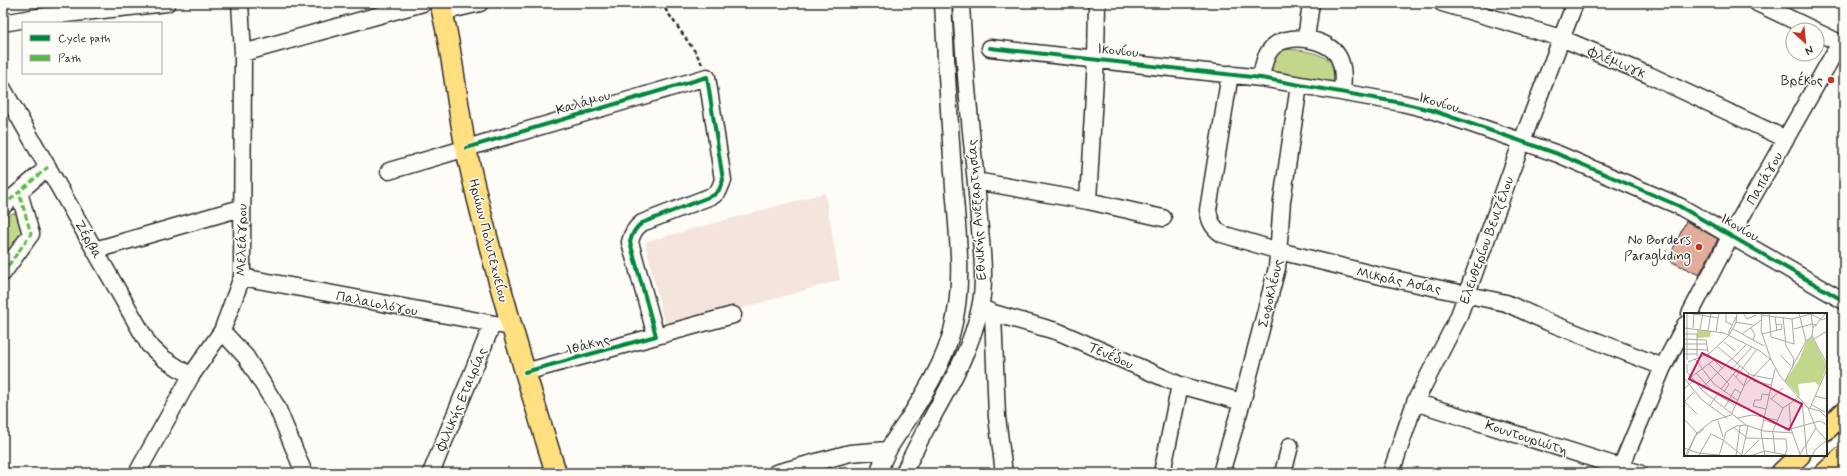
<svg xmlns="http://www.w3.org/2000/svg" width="1847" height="476" viewBox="0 0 1847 476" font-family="Mynerve,sans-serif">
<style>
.built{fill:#f5e4db}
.green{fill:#c2d68c;stroke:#76805c}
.building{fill:#e3ab9a;stroke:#2b2b2b}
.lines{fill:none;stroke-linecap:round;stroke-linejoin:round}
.minor-casing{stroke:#2b2b2b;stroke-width:19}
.major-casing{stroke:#2b2b2b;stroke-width:23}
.path{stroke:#2b2b2b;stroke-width:2.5;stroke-dasharray:4 3;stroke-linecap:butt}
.minor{stroke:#fdfcf7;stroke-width:16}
.major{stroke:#ffdf80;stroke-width:20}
.quiet{stroke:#58b947;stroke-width:3;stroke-dasharray:6 3;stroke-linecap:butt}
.cycleway-casing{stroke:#fdfcf7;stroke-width:6}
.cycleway{stroke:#00873e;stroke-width:4}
.poi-dot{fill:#c8321e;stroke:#fdfcf7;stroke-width:1.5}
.labels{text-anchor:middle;stroke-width:3;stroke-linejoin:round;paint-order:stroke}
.street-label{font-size:14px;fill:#2b2b2b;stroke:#fdfcf7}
.poi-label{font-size:14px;fill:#2b2b2b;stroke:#fdfcf7;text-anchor:end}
.inset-road{fill:none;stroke:#a9a8a5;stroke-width:1}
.view{fill:#c2185b;fill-opacity:0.15;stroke:#c2185b;stroke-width:2}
.inset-edge{fill:none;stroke:#2b2b2b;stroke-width:2}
</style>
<rect width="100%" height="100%" fill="#fdfcf7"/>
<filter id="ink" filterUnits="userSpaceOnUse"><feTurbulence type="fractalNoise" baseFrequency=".025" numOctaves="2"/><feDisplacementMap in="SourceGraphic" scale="8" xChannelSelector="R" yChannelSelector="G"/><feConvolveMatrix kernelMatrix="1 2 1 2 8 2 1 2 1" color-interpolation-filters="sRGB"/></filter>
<g filter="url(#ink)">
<path class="built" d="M825 193 840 280 666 330 645 242Z"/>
<path class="green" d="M1283 49C1302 50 1320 51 1335 65L1336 84 1270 72C1270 60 1273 56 1283 49Z
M19 212 25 234 3 263V216Z"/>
<path class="building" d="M1686 221 1718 239 1699 275 1668 260Z"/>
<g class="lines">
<g class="minor-casing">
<path id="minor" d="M1442 3 1561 38 1649 75 1786 139
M1757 3 1814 30
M442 12 480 3
M3 23 38 17 167 3
M1817 32 1844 45
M1306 39 1311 3
M990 48 1261 78 1402 103 1431 110 1558 154 1679 206 1844 301
M243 53 423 3
M1230 74 1208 210C1210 221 1212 227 1222 234L1279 251 1376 275 1506 303 1548 322 1663 367
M1261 78C1263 68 1264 57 1271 49 1285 31 1330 38 1339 58 1344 69 1343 80 1342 92
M3 89 149 345 163 358 191 376
M389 171 707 77 723 180 719 190 714 195 642 223C635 228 632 233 630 242L656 336
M976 181 1088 201 1163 218
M1088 201 1096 59 1097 3
M3 206 48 167
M95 250 241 208
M3 273 31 234 19 192
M242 277 511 327
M980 307 993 313 1059 332 1180 385 1242 402
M993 313 997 417 1004 473
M1690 314 1731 235 1840 43
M222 331 246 357 277 407 304 473
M525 372 733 315
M1415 402 1639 473
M1621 467 1663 367 1685 325
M137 473 191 376 222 331 242 277 243 53 240 3
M431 473 492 325
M776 473 850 453 887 450
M879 473C884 452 897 436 909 418 926 391 944 362 952 331 966 279 956 225 953 172 949 116 946 59 943 3
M904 473C928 417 967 368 980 308 987 275 980 239 978 205 972 138 964 71 961 3
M1162 473 1180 385
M1221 473 1242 402 1277 268 1282 201 1299 85
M1283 473 1290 446
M1391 473 1415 402 1458 318 1522 141 1575 3"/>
</g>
<g class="major-casing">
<path id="major" d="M440 3C453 50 456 101 466 149 490 259 523 366 556 473
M1826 430 1844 412
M1781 473 1800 455
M1825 473 1844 456"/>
</g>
<path class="path" d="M661 3 696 53 702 64"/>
<use href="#minor" class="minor"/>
<use href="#major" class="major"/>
<path class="quiet" d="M3 206 48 167
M3 273 31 234 19 192"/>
<g class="cycleway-casing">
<path id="cycleway" d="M990 48 1261 78 1402 103 1431 110 1558 154 1679 206 1844 301
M466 148 707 77 723 180 719 190 714 195 642 223C635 228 632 233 630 242L656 336 525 372"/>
</g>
<use href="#cycleway" class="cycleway"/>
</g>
</g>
<g class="poi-dot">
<circle cx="1831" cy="80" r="4"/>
<circle cx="1699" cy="247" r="4"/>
</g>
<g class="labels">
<g class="street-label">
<text transform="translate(1118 50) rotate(6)" y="5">Ικονίου</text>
<text transform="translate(1617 62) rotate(23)" y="5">Φλέμινγκ</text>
<text transform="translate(583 102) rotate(-16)" y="5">Καλάμου</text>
<text transform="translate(1439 102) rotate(16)" y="5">Ικονίου</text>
<text transform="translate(1764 178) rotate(-60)" y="5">Παπάγου</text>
<text transform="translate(976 210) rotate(-94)" y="5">Εθνικής Ανεξαρτησίας</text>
<text transform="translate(1740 227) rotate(30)" y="5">Ικονίου</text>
<text transform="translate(89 239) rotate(61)" y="5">Ζέρβα</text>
<text transform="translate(241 240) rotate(-89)" y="5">Μελεάγρου</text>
<text transform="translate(489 240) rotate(76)" y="5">Ηρώων Πολυτεχνείου</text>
<text transform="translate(1486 240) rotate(-70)" y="5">Ελευθερίου Βενιζέλου</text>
<text transform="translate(1399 280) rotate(12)" y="5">Μικράς Ασίας</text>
<text transform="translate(1270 293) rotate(-77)" y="5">Σοφοκλέους</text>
<text transform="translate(377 303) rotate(11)" y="5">Παλαιολόγου</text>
<text transform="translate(588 344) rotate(-15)" y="5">Ιθάκης</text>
<text transform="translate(1111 355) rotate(24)" y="5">Τενέδου</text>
<text transform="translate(461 399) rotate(-67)" y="5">Φιλικής Εταιρίας</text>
<text transform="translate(1527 437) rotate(18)" y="5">Κουντουριώτη</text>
</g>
<g class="poi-label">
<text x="1823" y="85">Βρέκος</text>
<text x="1691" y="244">No Borders<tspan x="1691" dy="16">Paragliding</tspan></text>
</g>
</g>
<g transform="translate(1684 313)">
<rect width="143" height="143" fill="#fdfcf7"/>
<path d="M13 17 27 18 26 24 13 25ZM128 24 143 53 135 73 131 69 114 71 116 84 101 68 115 47 123 27Z" fill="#c2d68c"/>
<path class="inset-road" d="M4 0 34 5M42 0V9L49 12M59 0 63 6 72 2M78 0 77 17 87 47M85 0 87 24 110 31 108 6M115 0 122 28M127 1 129 15M77 2 108 6 127 1 138 7 143 5M91 4 93 18M99 4 102 33 110 46 108 56M51 9 69 12M0 15 40 20 76 38 87 47 96 63 124 95 136 98 143 105M9 15 10 1M67 15 71 22 69 27M16 16 19 0M49 16 80 33M110 16 128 11 133 12M24 17 27 0M32 18 35 0M0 21H13V43M44 21 52 4M58 21 77 7M78 21 98 16 97 11 92 12M45 22 52 10 53 0M128 23 143 51M128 23 129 15 142 0M0 26 22 27 24 39M130 26 143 18M40 29 51 38M0 31H23M34 34 67 62 88 66M0 36 23 37M0 41H13M24 41 39 56M97 43 107 53M11 46 30 71 53 87M3 47V0M4 49 26 40 45 22M3 51V59L18 77 62 112 80 118 109 120M25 51 45 71 40 79M47 57 68 34M12 60 27 77 50 92M49 61 60 73M7 64 30 47M52 64 73 36M0 65 18 87 43 105M69 68 87 72M101 68 122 28 128 23M60 72 65 60M0 76 9 68M17 76 63 31M37 76 56 53M131 83 143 86M86 85 99 95M87 86 99 75M0 88 13 101M1 88 10 79M118 88 123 143M105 91 107 116 116 141M26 92 35 79M128 92 141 99M41 94 51 76 57 80M124 95 132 115 143 128M126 95 143 56M82 96 69 93 71 87H77L78 81 86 82M53 105 68 102 80 104M81 105 93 107M0 106 13 120M80 107 106 116 136 108 143 112M34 108 39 124M49 114 62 124M88 120 99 95 115 84M89 120 91 140M61 125 102 126 103 137 101 142M0 135 14 140 35 142M58 141 64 113M15 142 27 121 39 127 59 143 75 127M1 143 13 120 28 108 47 102 60 73 86 46M3 143 11 123 20 116M35 143 42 119 52 113 62 112M52 143 56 113M66 143 81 138 108 143M81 143 77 119 91 56M115 143 132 115M128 143 131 137 143 127"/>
<path class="view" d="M18 40 118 91 105 117 5 66Z"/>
<rect width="143" height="143" class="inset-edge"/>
</g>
<rect width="1847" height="476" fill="none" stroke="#fdfcf7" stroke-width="16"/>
<rect x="8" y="8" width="1831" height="460" fill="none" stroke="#2b2b2b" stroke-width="1.5" filter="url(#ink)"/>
<rect x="22" y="22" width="140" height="52" fill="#fdfcf7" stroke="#a9a8a5"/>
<rect x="30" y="35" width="20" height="6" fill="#00873e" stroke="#a9a8a5"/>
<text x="58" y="42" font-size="12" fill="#2b2b2b">Cycle path</text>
<rect x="30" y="55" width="20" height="6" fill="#58b947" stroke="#a9a8a5"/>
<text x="58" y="62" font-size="12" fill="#2b2b2b">Path</text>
<g transform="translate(1805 42) rotate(153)"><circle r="19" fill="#fdfcf7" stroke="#a9a8a5"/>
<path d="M0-3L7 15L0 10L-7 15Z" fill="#c8321e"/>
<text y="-6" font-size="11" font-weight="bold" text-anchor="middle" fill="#2b2b2b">N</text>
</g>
</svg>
